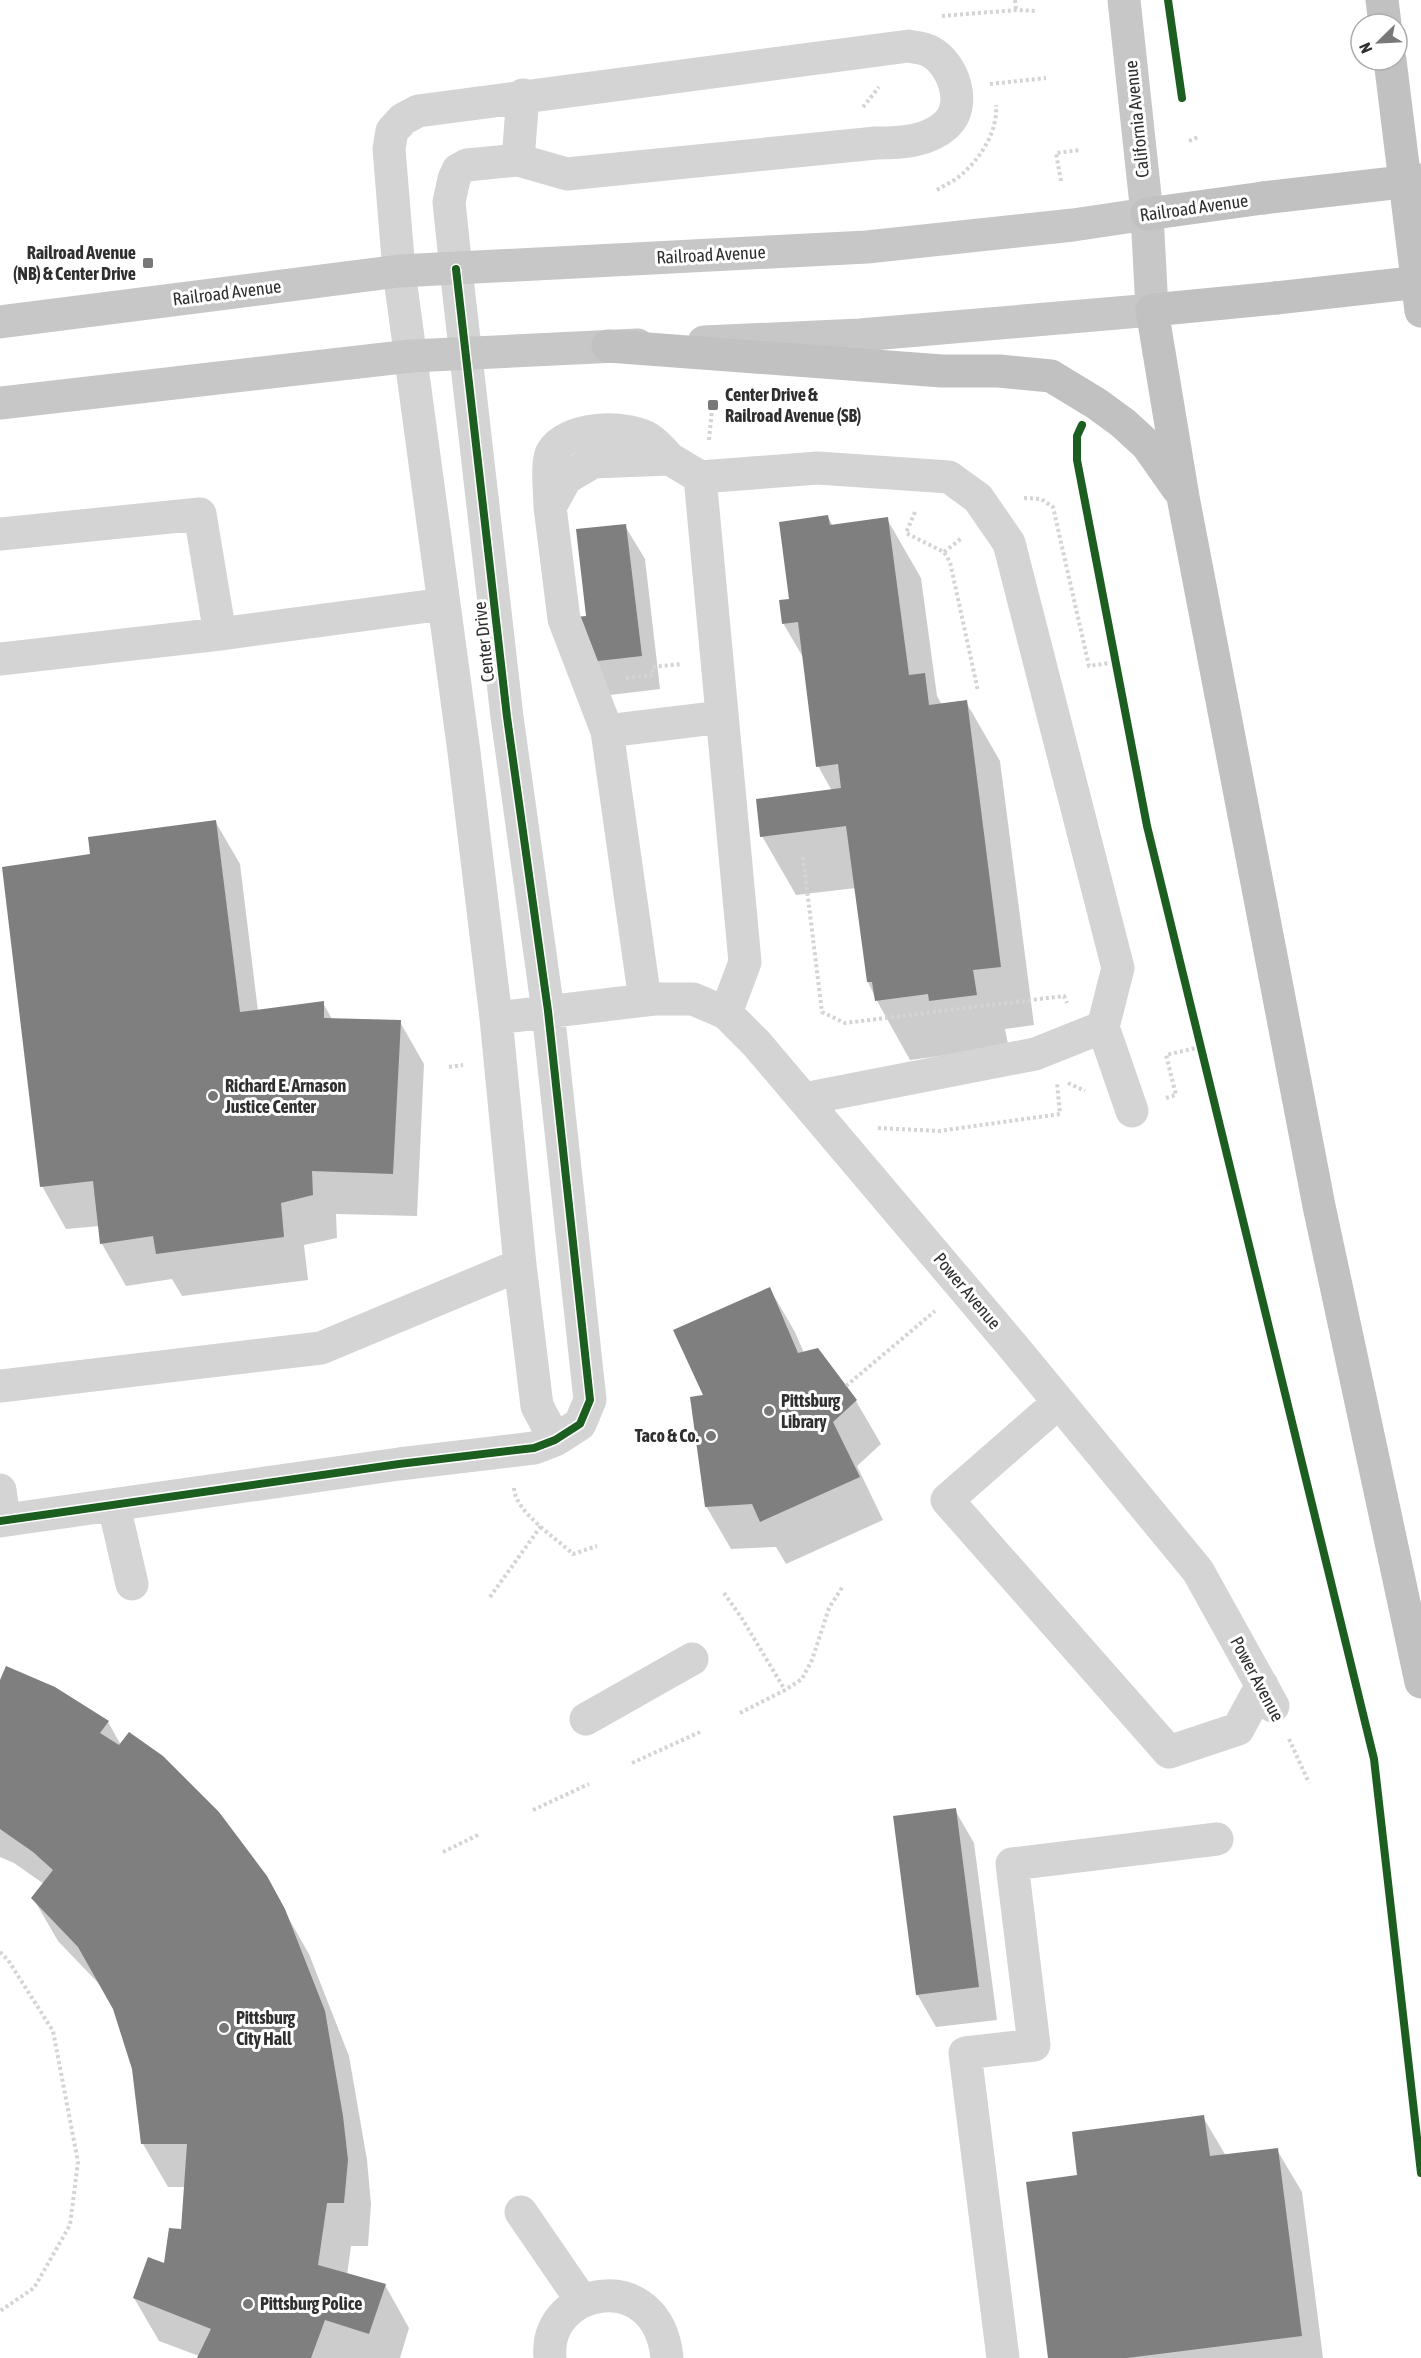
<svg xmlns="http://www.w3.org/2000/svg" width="1421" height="2358" viewBox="0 0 1421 2358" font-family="'Asap Condensed',sans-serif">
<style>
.shadow{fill:#0003}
.building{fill:#7f7f7f}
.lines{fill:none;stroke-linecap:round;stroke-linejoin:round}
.path{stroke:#d4d4d4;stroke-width:4;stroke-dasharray:3 3;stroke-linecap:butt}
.minor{stroke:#d4d4d4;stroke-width:33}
.major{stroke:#c7c7c7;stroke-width:33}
.highway{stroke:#c1c1c1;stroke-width:33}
.highway-bridge{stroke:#c1c1c1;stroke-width:33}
.cycleway-casing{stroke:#fff;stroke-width:11}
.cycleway{stroke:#1b5e20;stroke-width:8}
.poi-dot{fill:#787878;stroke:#fff;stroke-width:2}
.labels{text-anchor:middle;stroke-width:6;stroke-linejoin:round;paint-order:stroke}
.street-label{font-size:18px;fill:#2f2f2f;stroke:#fff}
.poi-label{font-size:18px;font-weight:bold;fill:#2f2f2f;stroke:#fff;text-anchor:start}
</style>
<rect width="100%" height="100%" fill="#fff"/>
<path class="shadow" d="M828 517 833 526 887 519 921 578 937 696 942 705 966 702 1000 761 1034 1025 1005 1029 1010 1054 961 1053 910 1060 877 1001 868 982 856 888 796 895 762 836 832 791 818 766 804 659 783 623 791 600Z
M625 526 645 559 660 689 610 695 578 618 587 617Z
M215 821 240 864 258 1011 323 1003 332 1019 400 1022 424 1064 417 1216 336 1214 337 1238 304 1245 308 1280 182 1296 172 1279 126 1286 102 1244 100 1226 66 1229 42 1186 92 855Z
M770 1289 795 1332 804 1353 817 1350 856 1401 881 1444 857 1466 883 1520 786 1564 776 1547 731 1549 706 1506 705 1397Z
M0 1681 108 1722 121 1745 265 1877 309 1954 349 2056 367 2160 371 2204 368 2246H351L347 2275 385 2285 409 2328 400 2358H198L199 2356 159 2341 134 2298 165 2265 182 2231 185 2187H168L143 2144 133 2069 115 2008 103 1988 58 1941 33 1898 44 1884 14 1863 0 1857Z
M955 1810 974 1843 997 2020 936 2027 917 1994Z
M1203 2117 1226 2156 1277 2150 1302 2192 1323 2358H1049L1079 2176Z"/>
<path class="building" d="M828 515 830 525 888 517 909 675 925 673 929 705 967 700 1001 967 973 970 977 995 929 1001 928 994 875 1001 872 982H867L846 826 760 837 756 799 841 788 838 764 816 767 798 622 782 624 779 600 789 599 779 522Z
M626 524 642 656 589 662 576 617 586 616 576 529Z
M216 820 240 1012 324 1001V1018L401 1020 393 1174 312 1171 313 1195 281 1203 284 1237 156 1254 153 1236 100 1244 93 1181 40 1187 2 867 90 854 88 837Z
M770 1287 798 1353 818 1348 857 1400 833 1422 860 1477 760 1522 752 1504 705 1507 690 1397 703 1395 673 1330Z
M6 1666 55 1687 109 1721 100 1733 119 1745 129 1732 163 1756 219 1812 267 1876 285 1909 325 2011 343 2116 348 2160 344 2203H327L318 2265 386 2284 369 2334 325 2320 311 2358H197L211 2329 133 2298 148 2257 164 2263 169 2228 181 2229 187 2144H141L132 2069 113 2009 78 1947 31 1898 53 1870 33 1852 0 1829V1680Z
M956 1808 979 1987 916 1995 893 1816Z
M1204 2115 1210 2156 1278 2148 1302 2336 1127 2358H1048L1026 2182 1077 2175 1072 2132Z"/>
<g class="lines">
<path class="path" d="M1015 0 1016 10
M942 16 1016 10 1037 11
M990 84 1046 78
M863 107 879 87
M1189 141 1198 137
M1061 181 1056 153 1081 150
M937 190C945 185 954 181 961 175 981 158 998 131 996 105
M709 440 713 400
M1024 498 1041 499 1053 507 1089 666 1116 662
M915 512 906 533 944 552 950 562 978 691
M944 552 962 538
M626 678 653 675 652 667 681 664
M803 857 822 1012 845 1023 1064 996 1067 1003
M449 1067 463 1065
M1068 1083 1085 1091
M1166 1098 1176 1095 1166 1055 1200 1047
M878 1128 939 1131 1060 1114 1057 1083
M846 1386 935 1311
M514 1488C515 1512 556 1538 573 1554L597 1546
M724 1593 741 1617 785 1690
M490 1597 541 1526
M740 1713 785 1690 802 1679 812 1660 829 1608 843 1586
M1289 1739 1309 1783
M632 1763 700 1732
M533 1810 589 1784
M443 1852 478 1835
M0 1952 8 1960 53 2031 78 2162 70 2225 34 2288 0 2311"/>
<path class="minor" d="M518 160 523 95
M550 507C550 493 546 463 552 452 567 427 622 425 646 437 655 441 663 452 670 459
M0 534 200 514 220 634
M0 659 220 634 444 604
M607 731 722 717
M645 1000 607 731 564 619 550 507 566 478 593 462 670 459 700 477
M726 1013 745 962 700 477 818 468 949 477 978 498 1009 543 1118 968 1103 1027 1132 1111
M496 1018 654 999H693L726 1013 756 1043 1011 1344 1198 1571 1273 1706
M804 1099 1035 1054 1103 1027
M0 1386 321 1348 520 1265
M1059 1402 947 1500 1169 1752 1238 1729 1262 1685
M0 1490 4 1520
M114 1506 132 1584
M0 1521 399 1464 534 1448 555 1440 580 1424 590 1400 548 1011 507 717 456 269 449 202 454 179 458 170 467 165 518 160 567 174 876 143C901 143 927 142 946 125 968 105 953 64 931 52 925 48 916 48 909 46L418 111 403 119 392 131 389 149 399 271 464 752 496 1018 520 1265 537 1406 555 1440
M586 1719 692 1659
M521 2212 582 2301
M550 2358C543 2287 658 2264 667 2358
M1003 2358 965 2053 1034 2045 1012 1864 1217 1839"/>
<path class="major" d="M0 322 399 271 867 247 1073 225 1147 214
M704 342 860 335 1152 310 1147 214 1124 0
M0 403 411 356 638 345"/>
<path class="highway" d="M1382 0 1385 24
M1390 60 1421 311
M1147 214 1263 198
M1276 298 1152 310 1183 497 1319 1206 1421 1682
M608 346 942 371H999L1051 376 1097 404 1123 423 1147 445 1178 489"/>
<path class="highway-bridge" d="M1263 198 1421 180
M1276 298 1421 282"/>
<g class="cycleway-casing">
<path id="cycleway" d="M1168 0 1182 98
M1082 425 1077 436V460L1147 826 1374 1759 1421 2173
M0 1521 399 1464 534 1448 555 1440 580 1424 590 1400 548 1011 507 717 456 269"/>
</g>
<use href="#cycleway" class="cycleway"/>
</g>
<g class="poi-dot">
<rect x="142" y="257" width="12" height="12" rx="3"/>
<rect x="707" y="399" width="12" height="12" rx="3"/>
<circle cx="213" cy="1096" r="6"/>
<circle cx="769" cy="1411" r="6"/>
<circle cx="711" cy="1436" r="6"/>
<circle cx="224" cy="2028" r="6"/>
<circle cx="248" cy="2304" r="6"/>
</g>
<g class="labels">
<g class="street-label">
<text transform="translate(1137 119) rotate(-96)" y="6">California Avenue</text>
<text transform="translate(1194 208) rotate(-8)" y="6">Railroad Avenue</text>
<text transform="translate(711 255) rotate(-3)" y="6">Railroad Avenue</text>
<text transform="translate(227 293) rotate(-7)" y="6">Railroad Avenue</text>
<text transform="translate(484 642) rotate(-96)" y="6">Center Drive</text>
<text transform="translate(967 1291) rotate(50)" y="6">Power Avenue</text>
<text transform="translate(1257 1679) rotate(62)" y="6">Power Avenue</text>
</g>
<g class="poi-label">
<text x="136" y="259" text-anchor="end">Railroad Avenue<tspan x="136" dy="21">(NB) &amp; Center Drive</tspan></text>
<text x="725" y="401">Center Drive &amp;<tspan x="725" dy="21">Railroad Avenue (SB)</tspan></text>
<text x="225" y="1092">Richard E. Arnason<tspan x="225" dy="21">Justice Center</tspan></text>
<text x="781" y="1407">Pittsburg<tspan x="781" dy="21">Library</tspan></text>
<text x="699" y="1442" text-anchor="end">Taco &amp; Co.</text>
<text x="236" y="2024">Pittsburg<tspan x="236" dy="21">City Hall</tspan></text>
<text x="260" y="2310">Pittsburg Police</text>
</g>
</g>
<g transform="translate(1379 42) rotate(246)"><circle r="28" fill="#ffffff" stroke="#acacac" stroke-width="1.5"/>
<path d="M0-4.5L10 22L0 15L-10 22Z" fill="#787878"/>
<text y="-9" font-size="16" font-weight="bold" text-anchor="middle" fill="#2f2f2f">N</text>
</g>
</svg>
